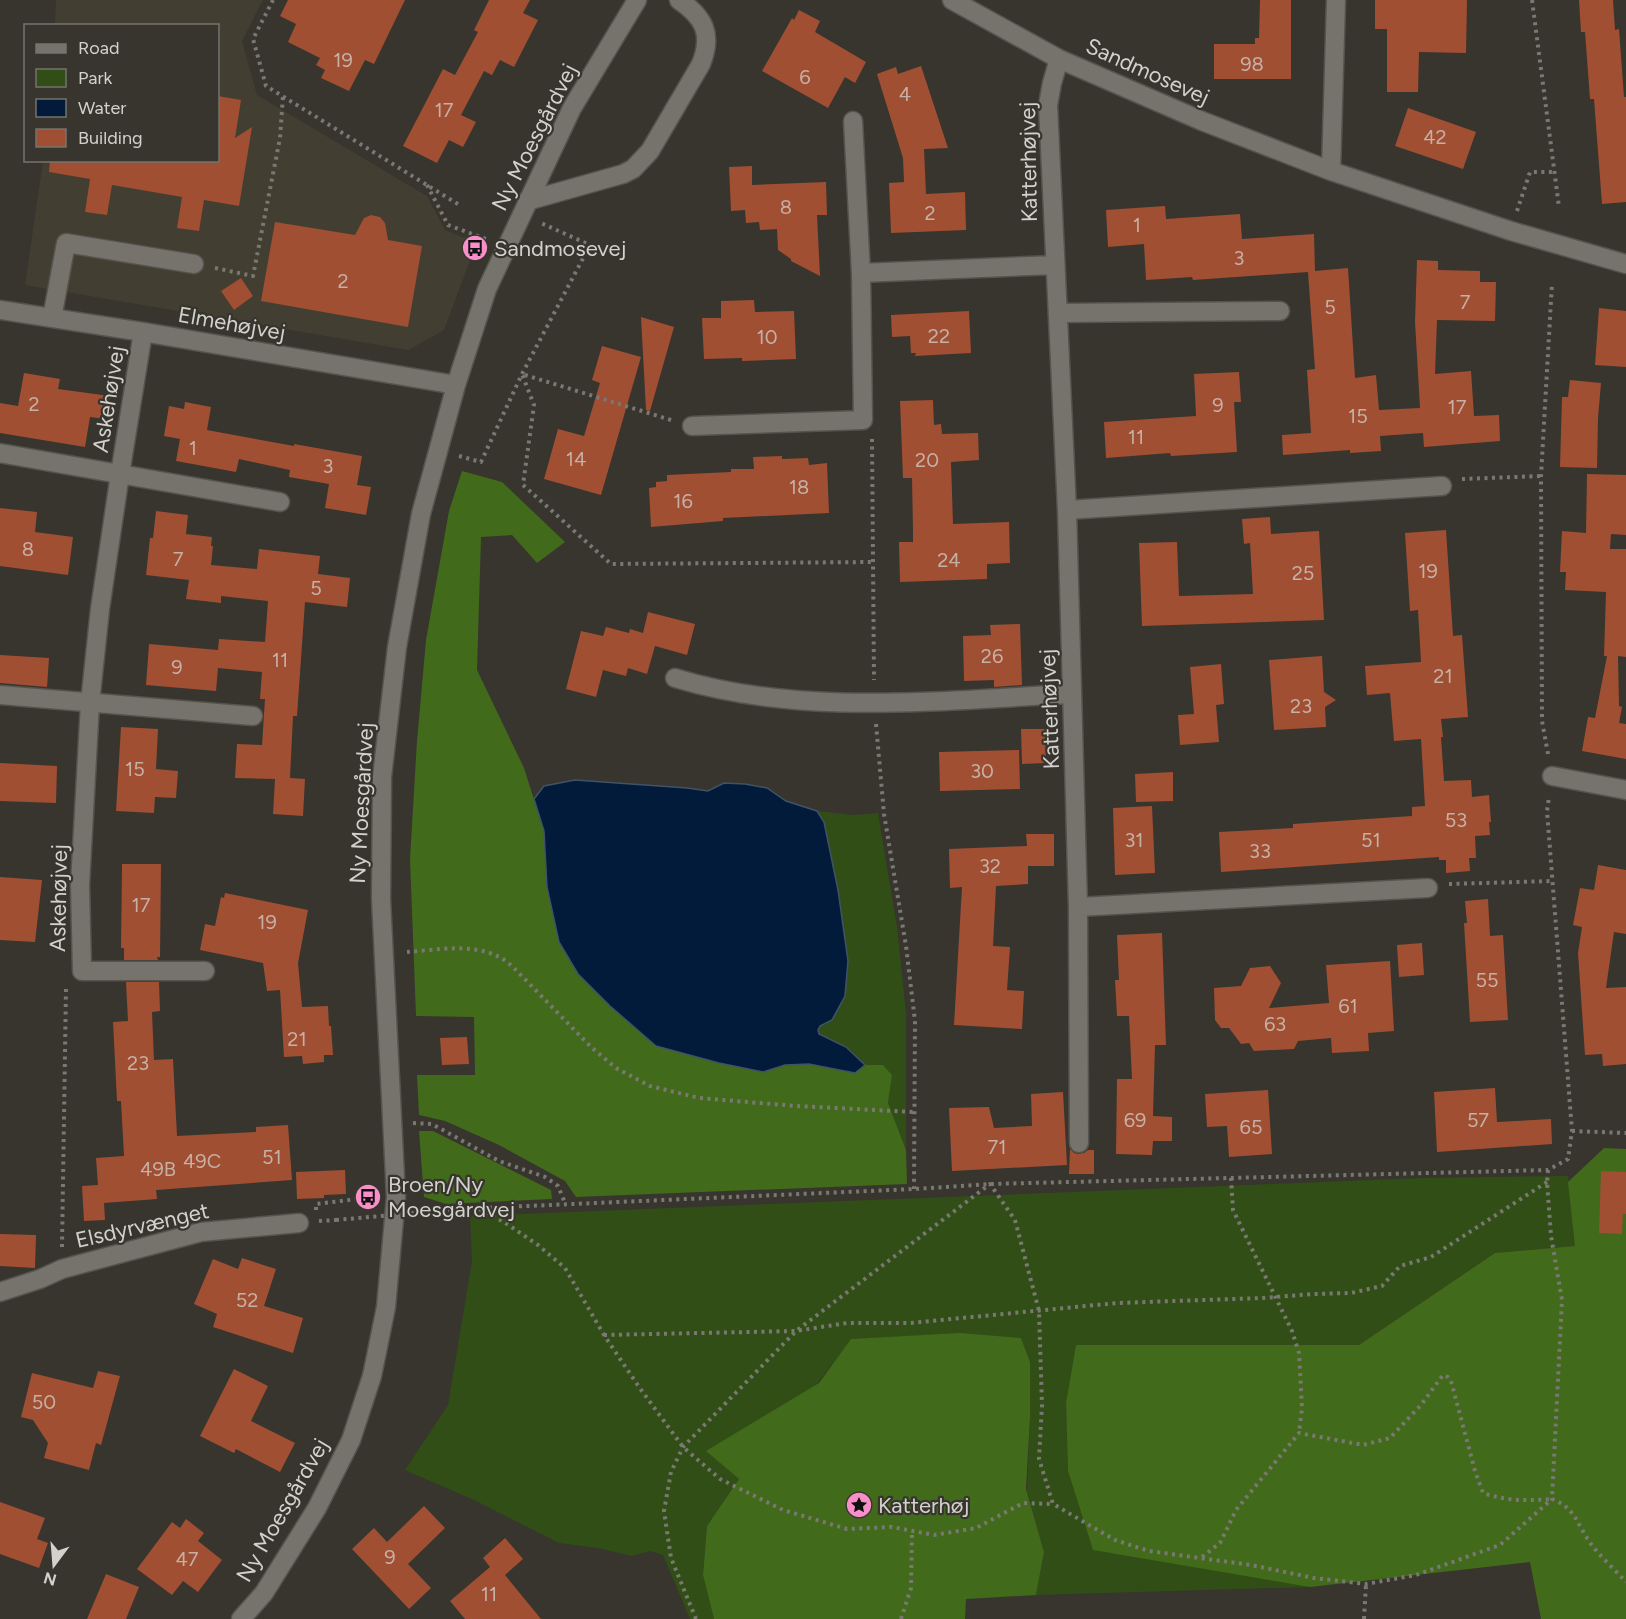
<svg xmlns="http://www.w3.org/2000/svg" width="1626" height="1619" viewBox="0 0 1626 1619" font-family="Figtree,sans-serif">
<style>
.built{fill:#423e32}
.green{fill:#314e16}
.forest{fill:#426a1b}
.water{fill:#021b3b;stroke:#415267;stroke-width:1.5}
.building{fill:#a04f33}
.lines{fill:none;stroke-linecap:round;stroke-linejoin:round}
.minor-casing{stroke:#55534d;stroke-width:21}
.path{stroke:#7a7873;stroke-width:4;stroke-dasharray:3 4.5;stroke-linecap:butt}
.minor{stroke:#75736b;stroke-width:18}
.path-bridge{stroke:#7a7873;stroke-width:4;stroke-dasharray:3 4.5;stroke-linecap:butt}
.labels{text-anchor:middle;stroke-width:4.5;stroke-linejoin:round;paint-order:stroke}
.number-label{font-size:20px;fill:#c6b0a6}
.street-label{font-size:22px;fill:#d3d1cd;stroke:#37352e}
.poi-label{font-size:22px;fill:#d3d1cd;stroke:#37352e;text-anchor:start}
</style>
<rect width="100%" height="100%" fill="#37352e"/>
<path class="built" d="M56 0H263L242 41 257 95 427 196 445 230 462 237 478 239 444 330 408 350 25 285 43 161 218 160V26L55 25Z"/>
<path class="green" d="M817 811 854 815 878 813 897 927 906 1013V1150L888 1103 892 1075 883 1065H865L846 1047 819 1034 818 1030 820 1026 832 1020 848 961 838 890 824 822Z
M1568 1176 1576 1246 1495 1253 1359 1345H1076L1066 1403 1068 1471 1092 1547 1310 1587 1036 1595 1044 1552 1027 1492 1030 1417V1362L1021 1338 957 1334 852 1339 816 1385 707 1451 739 1479 707 1526 703 1575 714 1619H690L663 1555 650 1551 632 1556 598 1548 559 1543 474 1500 405 1470 448 1405 472 1261 470 1216 1422 1178Z"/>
<path class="forest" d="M462 471 502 482 565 542 537 563 512 535 481 537 477 670 524 768 544 831 547 887 559 942 578 974 610 1006 656 1046 719 1063 763 1072 785 1065 809 1064 854 1073 865 1065H883L892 1075 888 1103 906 1150 907 1184 576 1197 565 1181 499 1145 445 1121 419 1115 417 1075H475L474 1017 416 1016 410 859 417 741 426 640 449 511Z
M419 1131H433L551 1190 552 1199 446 1204 424 1197Z
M1604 1148 1626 1149V1619H1541L1530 1562 1310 1587 1093 1550 1068 1471 1066 1403 1076 1345H1359L1495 1253 1575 1246 1568 1182Z
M960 1333 1021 1338 1030 1362V1417L1026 1489 1044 1552 1036 1595 966 1599 965 1619H714L703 1575 707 1526 739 1479 706 1451 819 1383 851 1339Z"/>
<path class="water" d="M575 780 687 788 708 791 724 783 745 784 767 788 786 801 817 811 824 822 838 890 848 961 845 996 832 1020 820 1026 818 1030 819 1034 846 1047 865 1065 855 1073 809 1064 785 1065 763 1072 719 1063 656 1046 610 1006 578 974 559 942 547 887 544 831 534 799 544 786Z"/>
<path class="building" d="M288 0H405L374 64 365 60 349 91 321 78 325 70 316 65 320 58 288 42 296 24 280 16Z
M489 0H530L523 13 538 20 514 67 500 60 492 75 484 71 461 115 476 122 463 147 449 140 437 163 403 146 443 69 455 75 478 32 474 30Z
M1260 0H1291V79H1214V44H1255V38H1259Z
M1375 0H1467L1466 53 1419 52 1418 92H1387V29H1375Z
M1579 0H1613L1615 30 1619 29 1624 97H1626V202L1602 204 1594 99H1590L1585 32H1581Z
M799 10 820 21 815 32 866 62 855 83 845 77 828 108 762 71 792 18 794 20Z
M921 66 948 148 924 149 926 194 965 192 966 230 891 233 889 183 904 182 903 158 877 74 896 67 898 74Z
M218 96 241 100 235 138 252 127 239 206 204 200 199 231 177 228 182 197 112 185 107 215 85 212 90 179 49 172 50 160H218Z
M1408 108 1476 132 1463 169 1395 146Z
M752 166V185L826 182 827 215H817L820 276 791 261V259L778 250 777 229 760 230 759 222 746 223 745 210 731 211 729 167Z
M1165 206 1166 219 1240 214 1242 239 1314 234 1315 271 1348 268 1355 378 1376 375 1379 410 1420 408 1415 322 1417 260 1438 261V270L1480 271V282H1496L1495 321 1437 320 1435 374 1471 371 1474 416 1499 415 1500 441 1424 447 1423 433 1380 436 1381 451 1350 453V450L1283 455 1282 435 1311 433 1307 370 1315 369 1308 272 1193 280 1192 277 1146 280 1144 244 1108 247 1106 210Z
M371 215 380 217 385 223 388 240 422 246 408 327 261 301 275 222 355 235 364 218Z
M241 278 253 296 234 310 221 291Z
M754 300 755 312 794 311 796 359 742 361V358L704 359 702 318H721V301Z
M1599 308 1626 311V367L1595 365Z
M969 311 971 353 915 356 916 353H911L910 336 892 337 891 315Z
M641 317 674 327 650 411 646 410Z
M602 346 641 357 601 495 544 479 558 429 584 436 600 383 592 380Z
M1239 372 1241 402H1234L1237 452 1171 456 1170 453 1106 458 1104 422 1196 416 1194 374Z
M24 373 60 379 58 389 110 396 106 419 90 417 85 447 0 433V403L18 406Z
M1570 380 1601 383 1598 418 1597 468 1560 467 1562 397H1568Z
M933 400 934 425 941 424 942 434 978 433 979 460 951 462 953 524 1009 522 1010 563 987 564V579L900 582 899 542H913V530L912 478H903L900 401Z
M185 402 211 407 207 430 294 446V444L362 456 357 485 371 487 366 515 325 508 329 484 289 477 290 470 239 459 236 472 176 461 180 439 164 436 169 406 184 409Z
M782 456V459L808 458 809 465 827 463 829 513 723 518V521L651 527 649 488 656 487V482L667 481V475L731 472V469H754L753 457Z
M1587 474 1626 475V535L1611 534 1610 549H1626V657L1618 656 1619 706 1622 707 1619 723 1626 724V759L1582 751 1588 717 1595 718 1607 656H1604L1606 592 1565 590 1566 572H1560L1562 531 1586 533Z
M0 508 37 512 35 532 73 537 68 575 0 566Z
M156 511 188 515 186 534 212 537 211 546H213L211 565 257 569 259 549 320 556 318 574 350 578 347 607 305 602 297 716H293L290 778 305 779 303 816 273 814 275 779 235 778 237 744 262 745 265 699H260L262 672 218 668 216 691 146 685 149 644 218 650 219 639 265 642 268 601 221 596V603L186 599 189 580 146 575 150 538H153Z
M1270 517 1271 534 1319 531 1324 620 1142 626 1139 543 1177 542 1179 596 1253 594 1250 543 1244 544 1242 519Z
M1446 530 1453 636 1462 635 1468 717 1441 719 1443 737H1441L1444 781 1471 780 1472 797 1489 795 1491 822H1489L1490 835 1475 836 1476 858H1469L1470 871 1446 873V860H1439V857L1221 872 1219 832 1293 828V824L1412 816V807L1425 806 1421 739 1394 741 1390 693 1367 695 1365 666 1421 662 1418 610 1410 611 1405 533Z
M648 612 695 624 687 655 655 646 647 674 628 668 626 676 603 670 596 697 566 689 581 631 603 636 606 627 629 633 630 629 643 633Z
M1020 624 1022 685 994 687V680L964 681 963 636 991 635 990 625Z
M0 655 49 658 47 687 0 683Z
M1322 656 1324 692 1336 700 1325 707 1326 727 1274 730 1269 660Z
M1221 664 1224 704 1216 705 1219 742 1180 745 1178 715 1194 714 1190 667Z
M121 727 158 729 156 769 178 771 176 798 155 797 154 813 116 811Z
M1021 729H1045L1046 763 1022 764Z
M1019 750 1020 789 940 791 939 752Z
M0 763 57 766 56 803 0 801Z
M1173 772V801L1136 802 1135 774Z
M1152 806 1155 873 1115 875 1113 808Z
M1026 834H1054V866H1028V884L996 886 993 946 1010 947 1007 990 1024 991 1022 1029 954 1025 962 887 950 888 949 849 1027 846Z
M122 864H161L160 957H157L158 960H124V948H121Z
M1598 865 1626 870V934L1614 932 1606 988 1626 987V1064L1603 1066 1602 1054 1585 1055 1578 953 1582 927 1573 925 1580 888 1594 890Z
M0 877 42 880 35 942 0 940Z
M225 893 308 910 298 963 302 1007 328 1006 329 1026H331L333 1055H324V1062L303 1064 302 1056 284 1057 280 990 267 991 263 963 200 950 205 924 215 926 221 897 224 898Z
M1488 899 1490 936 1503 935 1508 1020 1470 1022 1464 923H1467L1465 901Z
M1162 933 1166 1045H1155L1153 1116 1172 1117V1141H1153L1152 1155 1116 1154 1117 1079H1132L1129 1016H1117L1115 980H1119L1117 935Z
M1422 943 1424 975 1399 977 1397 945Z
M1390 961 1394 1031 1368 1033 1369 1051 1332 1053 1331 1038 1298 1041 1294 1049 1254 1051 1249 1043 1241 1044 1229 1028H1221L1215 1020 1214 988 1241 986 1250 968 1270 966 1281 983 1269 1008 1329 1003 1326 965Z
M126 982H159L160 1011 152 1012 154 1060 173 1059 177 1136 256 1132V1127L288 1125 292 1180 156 1190 157 1199 104 1203 105 1220 84 1221 82 1186 98 1185 96 1158 124 1156 121 1101H117L113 1022 128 1021Z
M467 1037 469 1064 442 1065 440 1038Z
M1495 1088 1497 1122 1551 1119 1552 1144 1437 1152 1434 1092Z
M1268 1090 1272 1154 1229 1157 1227 1126 1207 1127 1205 1094Z
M1063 1092 1067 1165 952 1171 949 1108 989 1107 994 1128 1032 1126 1031 1094Z
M1070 1149 1074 1153 1078 1154 1084 1153 1088 1150H1094V1174H1069Z
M345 1170 346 1194 324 1195V1198L297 1199 296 1172Z
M1601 1171 1626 1172V1214H1623L1622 1234 1599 1233Z
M0 1234 36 1235 35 1268 0 1266Z
M242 1258 276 1269 264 1306 303 1318 293 1353 213 1327 217 1314 194 1304 213 1259 238 1269Z
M234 1369 268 1386 251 1421 295 1443 280 1472 236 1449 234 1453 200 1436Z
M98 1371 120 1376 101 1445 96 1443 89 1470 44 1458 48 1443 33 1420 21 1417 32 1373 93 1388Z
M0 1502 45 1518 37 1539 48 1543 39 1568 0 1554Z
M424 1506 445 1528 408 1564 431 1588 409 1609 352 1549 374 1528 387 1542Z
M186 1519 204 1533 198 1541 222 1560 198 1592 183 1581 172 1595 137 1569 172 1522 180 1528Z
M505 1538 523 1559 505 1575 541 1619H465L450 1601 490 1567 483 1558Z
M106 1574 139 1587 126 1619H87Z"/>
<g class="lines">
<g class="minor-casing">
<path id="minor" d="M952 0 1059 59 1202 121 1331 171 1511 231 1626 264
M1059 59 1052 83 1048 105 1067 510 1078 907 1079 1143
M853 121 861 273 1055 265
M1331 171 1336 0
M527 201 623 174 633 169 650 151 701 64C713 34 704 17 679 0
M0 310 143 332 456 385
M1058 313 1280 311
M52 318 66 243 194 264
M143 332 120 474 100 609 90 703 80 885 82 971H205
M692 426 863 420 861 273
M0 453 280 502
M1067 510 1442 486
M675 678C802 717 942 700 1072 694
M0 695 253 716
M1552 776 1626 790
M1078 907 1428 888
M0 1292 40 1279 62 1269 201 1232 299 1223
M241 1619 264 1593 317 1508 351 1440 372 1376 386 1307 396 1197 381 899 382 777 397 647 421 514 456 385 487 289 572 108 637 0"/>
</g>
<path class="path" d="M273 0 253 39 266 86 461 206
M1532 0 1559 207
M427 185 448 225 486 239
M1517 211 1530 172H1555
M215 268 253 276 280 138 283 96
M671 420 522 374 534 405 523 485 611 564 873 562
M872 439 874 680
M459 456 481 462 522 374 590 245 541 223
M1462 479 1541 476
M876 724 884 814 906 946 915 1021 914 1189
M1548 754 1542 721 1541 476 1552 283
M1449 884 1553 881
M407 952C435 950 470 943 497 956 503 958 508 963 513 967L591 1047 616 1068 650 1086 699 1098 796 1106 914 1112
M413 1123 432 1124 499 1161 545 1177 558 1186 565 1203
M1572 1131 1626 1133
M1548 1170 1547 1182 1551 1236 1562 1300 1552 1499C1576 1508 1577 1525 1591 1544 1601 1557 1615 1570 1626 1582
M1231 1178 1233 1210 1292 1331 1299 1353 1302 1408 1299 1433
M459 1209 914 1189 990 1184 1548 1170 1568 1159 1572 1131 1547 811 1549 797
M479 1209 504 1222 538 1245 565 1268 604 1335 639 1387 683 1447 720 1479 783 1510 847 1529 892 1527 934 1535 976 1528 1023 1503 1053 1504
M316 1210V1204L374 1197
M319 1221 336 1220
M62 1247 66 987
M604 1335 796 1331 847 1323H910L1117 1303 1263 1298 1313 1294 1351 1293 1382 1286 1400 1266 1431 1257 1547 1182
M1202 1557 1220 1543 1236 1510 1299 1433 1363 1445 1390 1438 1421 1405 1443 1375 1448 1377 1451 1381 1475 1471 1483 1493C1506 1501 1527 1501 1551 1499
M696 1619 671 1558 664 1511 671 1472 683 1447 796 1331 990 1184 1015 1220 1039 1311 1042 1405 1039 1459 1053 1504 1115 1540 1149 1551 1251 1565 1314 1578 1366 1584 1416 1575 1500 1545 1552 1499
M901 1619 911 1588 912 1531
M1364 1619 1366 1584"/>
<use href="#minor" class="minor"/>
<path class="path-bridge" d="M336 1220 459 1209"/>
</g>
<defs>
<g id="bus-disc" transform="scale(1.35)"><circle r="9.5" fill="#f98fc9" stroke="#37352e"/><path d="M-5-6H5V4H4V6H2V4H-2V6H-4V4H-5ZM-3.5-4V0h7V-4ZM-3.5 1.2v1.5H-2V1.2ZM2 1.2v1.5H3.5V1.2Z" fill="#111"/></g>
<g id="sight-disc" transform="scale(1.35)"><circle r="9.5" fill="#f98fc9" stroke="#37352e"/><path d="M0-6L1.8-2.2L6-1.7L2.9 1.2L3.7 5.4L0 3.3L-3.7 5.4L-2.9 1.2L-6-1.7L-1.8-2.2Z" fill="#111"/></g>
</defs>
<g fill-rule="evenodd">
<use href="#bus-disc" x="475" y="248"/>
<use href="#bus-disc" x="368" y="1197"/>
<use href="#sight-disc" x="859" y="1505"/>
</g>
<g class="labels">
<g class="number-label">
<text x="343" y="67">19</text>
<text x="1252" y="71">98</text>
<text x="805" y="84">6</text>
<text x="905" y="101">4</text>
<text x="444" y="117">17</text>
<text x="1435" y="144">42</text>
<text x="786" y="214">8</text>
<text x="930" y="220">2</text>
<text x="1137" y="232">1</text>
<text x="1239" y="265">3</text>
<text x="343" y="288">2</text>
<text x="1465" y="309">7</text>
<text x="1330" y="314">5</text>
<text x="939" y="343">22</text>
<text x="767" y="344">10</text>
<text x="34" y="411">2</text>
<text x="1218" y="412">9</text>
<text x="1457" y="414">17</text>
<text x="1358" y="423">15</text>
<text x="1136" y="444">11</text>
<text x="193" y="455">1</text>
<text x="576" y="466">14</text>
<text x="927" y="467">20</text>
<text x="328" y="473">3</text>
<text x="799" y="494">18</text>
<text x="683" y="508">16</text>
<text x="28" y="556">8</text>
<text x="178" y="566">7</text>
<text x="949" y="567">24</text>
<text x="1428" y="578">19</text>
<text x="1303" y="580">25</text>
<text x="316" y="595">5</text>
<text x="992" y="663">26</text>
<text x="280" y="667">11</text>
<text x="177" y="674">9</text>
<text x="1443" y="683">21</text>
<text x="1301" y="713">23</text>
<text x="135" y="776">15</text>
<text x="982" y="778">30</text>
<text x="1456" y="827">53</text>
<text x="1134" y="847">31</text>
<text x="1371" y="847">51</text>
<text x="1260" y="858">33</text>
<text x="990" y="873">32</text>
<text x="141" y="912">17</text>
<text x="267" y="929">19</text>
<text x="1487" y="987">55</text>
<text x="1348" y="1013">61</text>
<text x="1275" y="1031">63</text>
<text x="297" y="1046">21</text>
<text x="138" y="1070">23</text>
<text x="1135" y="1127">69</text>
<text x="1478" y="1127">57</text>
<text x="1251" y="1134">65</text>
<text x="997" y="1154">71</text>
<text x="272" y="1164">51</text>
<text x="202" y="1168">49C</text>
<text x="158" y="1176">49B</text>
<text x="247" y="1307">52</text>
<text x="44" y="1409">50</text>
<text x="390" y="1564">9</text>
<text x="187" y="1566">47</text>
<text x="489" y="1601">11</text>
</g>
<g class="street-label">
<text transform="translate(1148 71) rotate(24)" y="8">Sandmosevej</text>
<text transform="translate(534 137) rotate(-63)" y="8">Ny Moesgårdvej</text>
<text transform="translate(1028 162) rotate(-91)" y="8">Katterhøjvej</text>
<text transform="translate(232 323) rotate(10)" y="8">Elmehøjvej</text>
<text transform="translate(108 399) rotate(-81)" y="8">Askehøjvej</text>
<text transform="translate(1049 709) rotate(-92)" y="8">Katterhøjvej</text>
<text transform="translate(361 803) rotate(-87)" y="8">Ny Moesgårdvej</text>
<text transform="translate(58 898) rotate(-89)" y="8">Askehøjvej</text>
<text transform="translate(142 1225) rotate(-13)" y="8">Elsdyrvænget</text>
<text transform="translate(282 1510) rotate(-60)" y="8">Ny Moesgårdvej</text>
</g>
<g class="poi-label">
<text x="494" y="256">Sandmosevej</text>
<text x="388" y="1192">Broen/Ny<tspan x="388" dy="25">Moesgårdvej</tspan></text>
<text x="878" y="1513">Katterhøj</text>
</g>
</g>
<rect x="24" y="24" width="195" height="138" fill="#37352e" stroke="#75736e" stroke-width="1.5"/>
<rect x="36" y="44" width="30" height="9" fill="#75736b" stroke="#75736e" stroke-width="1.5"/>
<text x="78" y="54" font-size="18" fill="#d3d1cd">Road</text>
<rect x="36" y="69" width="30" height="18" fill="#314e16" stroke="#75736e" stroke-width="1.5"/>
<text x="78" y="84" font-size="18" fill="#d3d1cd">Park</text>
<rect x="36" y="99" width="30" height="18" fill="#021b3b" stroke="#75736e" stroke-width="1.5"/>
<text x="78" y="114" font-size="18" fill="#d3d1cd">Water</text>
<rect x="36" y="129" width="30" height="18" fill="#a04f33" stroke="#75736e" stroke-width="1.5"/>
<text x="78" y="144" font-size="18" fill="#d3d1cd">Building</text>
<g transform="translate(54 1565) rotate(196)" stroke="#37352e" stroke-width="4.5" paint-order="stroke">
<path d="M0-4.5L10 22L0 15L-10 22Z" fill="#d3d1cd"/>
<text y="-9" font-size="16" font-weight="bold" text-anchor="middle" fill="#d3d1cd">N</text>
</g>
</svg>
